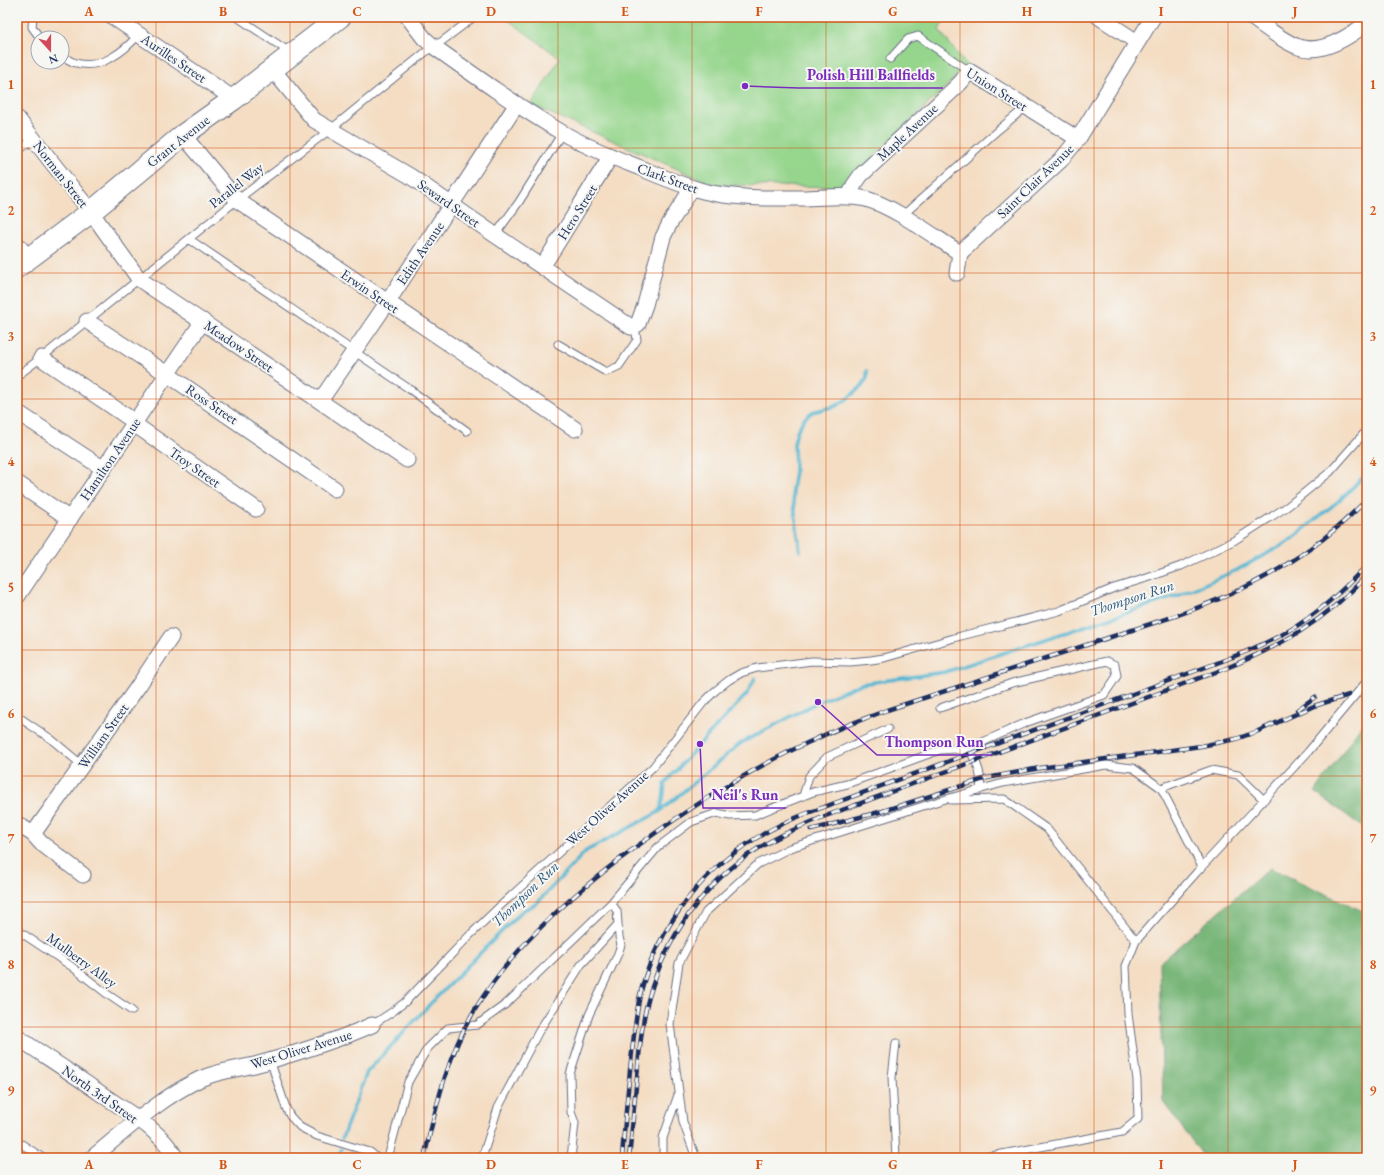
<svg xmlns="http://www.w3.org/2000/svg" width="1384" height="1175" viewBox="0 0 1384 1175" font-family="'EB Garamond',serif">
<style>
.green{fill:#95d58c;stroke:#588275}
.forest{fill:#78b678;stroke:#4a726b}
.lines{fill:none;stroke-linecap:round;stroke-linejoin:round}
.stream{stroke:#55b7d3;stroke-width:3.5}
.lane-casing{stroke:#676c81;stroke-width:9}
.street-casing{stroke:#676c81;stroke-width:17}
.secondary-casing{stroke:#676c81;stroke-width:23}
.lane{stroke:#fff;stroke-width:7}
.street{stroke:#fff;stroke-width:15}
.secondary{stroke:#fff;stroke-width:21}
.rail-casing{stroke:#1b2f5e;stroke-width:4.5}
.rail{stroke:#f6f6f2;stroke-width:3;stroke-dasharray:9;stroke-linecap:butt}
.grid{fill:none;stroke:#d45514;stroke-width:1;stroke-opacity:0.55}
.labels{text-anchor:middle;stroke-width:4;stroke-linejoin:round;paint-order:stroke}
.street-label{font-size:14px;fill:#1b2f5e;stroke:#f6f6f2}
.water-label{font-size:15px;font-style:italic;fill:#2c5881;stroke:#f6f6f2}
.leader{fill:none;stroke:#7b2cbf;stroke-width:1.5}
.callout-dot{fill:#7b2cbf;stroke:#f6f6f2;stroke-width:1.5}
.callout-label{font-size:15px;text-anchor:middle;font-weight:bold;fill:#7b2cbf;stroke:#f6f6f2;stroke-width:4;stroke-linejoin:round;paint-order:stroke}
.neatline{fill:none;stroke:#d45514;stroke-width:1.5}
.grid-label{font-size:13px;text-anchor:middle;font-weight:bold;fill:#d45514}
</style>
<rect width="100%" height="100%" fill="#f6f6f2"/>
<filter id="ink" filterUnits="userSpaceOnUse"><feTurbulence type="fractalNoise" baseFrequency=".025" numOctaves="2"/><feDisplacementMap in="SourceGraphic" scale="8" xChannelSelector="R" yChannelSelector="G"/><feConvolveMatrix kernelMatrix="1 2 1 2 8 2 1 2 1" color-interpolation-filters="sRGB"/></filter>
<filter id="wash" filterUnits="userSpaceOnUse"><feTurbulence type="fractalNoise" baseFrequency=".012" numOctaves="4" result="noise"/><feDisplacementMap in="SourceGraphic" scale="16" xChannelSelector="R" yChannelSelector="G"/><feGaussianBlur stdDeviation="0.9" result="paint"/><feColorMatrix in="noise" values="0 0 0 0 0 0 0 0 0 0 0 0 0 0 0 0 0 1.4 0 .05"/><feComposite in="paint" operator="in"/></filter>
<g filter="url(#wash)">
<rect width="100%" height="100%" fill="#f4ddc3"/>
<path class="green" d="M504 17H946L939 30 967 66 843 187 714 185 531 105 560 58Z"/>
<path class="forest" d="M1367 717V830L1315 792Z
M1270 868 1367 913V1158H1205L1163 1102 1159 963Z"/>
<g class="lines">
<path class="stream" d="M800 551 792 490 795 471 794 444 797 431 804 419 812 412 836 406 847 399 862 386 867 378V371
M660 810 663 800 665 783 700 744 747 694 755 678
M342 1138 367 1072 431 1003 522 911 536 904 586 851 659 812 741 743 818 702 861 684 945 672 1177 596 1237 570 1288 542 1342 498 1367 473
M339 1158 341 1149"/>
</g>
</g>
<g filter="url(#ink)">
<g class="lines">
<g class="lane-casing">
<path id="lane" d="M33 17 32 27 40 38
M237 17 291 53
M62 56C66 58 71 62 76 63 100 70 124 52 139 34
M890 59 908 39 918 36 969 71
M17 152 33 139
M902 216 998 130 1026 107
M495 235 519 202 562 133
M189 239 408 388 467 431
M558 344 606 372 619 366 637 340 635 326
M17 376 41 358 237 200 331 129 433 46 441 42 474 17
M940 708 1012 683 1107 661 1115 665 1117 676 1104 695 1025 723 963 751
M17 716 51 739 82 765
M1161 788 1211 770 1238 775 1264 800
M803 796 809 776 827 757 888 729
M951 800 1004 799 1047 829 1136 941
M17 930 71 966 107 994 132 1011
M372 1025 392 1012 405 1002 447 959 469 936 500 906 653 767 703 703 715 691 729 680 741 673 757 668 812 661 850 662 871 660 884 658 961 636 1059 611 1114 588 1147 578 1181 566 1209 553 1235 540 1288 506 1330 472 1367 430
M270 1060 286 1108 290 1116 300 1127 317 1136 370 1152 377 1158
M17 1141 43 1158
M388 1158 408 1082 427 1049 448 1028 477 1025 506 1004 611 903 658 847 691 822 717 813 730 816 755 815 813 792 847 784 940 750 955 749 971 753C979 765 982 776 980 790
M482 1158 498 1108 539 1031 581 965 618 924
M571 1158 575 1123 571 1112 570 1074 589 1015 617 956 621 945 619 937 617 911 611 903
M663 1158V1138L678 1095
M696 1158 683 1122 670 1024 679 963 706 912 758 864 790 848 939 801 1003 783 1106 765 1133 768 1161 788 1202 867
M896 1158 892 1077 896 1043
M980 1158 1122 1132 1138 1119 1137 1080 1128 1014 1126 966 1136 941 1197 872 1308 752 1367 681"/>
</g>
<g class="street-casing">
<path id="street" d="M113 17 234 99
M408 17 424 38 433 46C475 76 517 106 561 132 585 146 612 157 638 167 659 176 681 185 703 191 735 199 770 198 803 198 823 198 845 194 866 199 895 207 933 236 960 253
M1099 17 1137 42
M1251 17C1264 26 1281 40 1296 46 1319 56 1349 37 1367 23
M273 70 314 120 410 176 495 235 631 327 638 324 645 305 663 237 670 223 692 188
M17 118 91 212 139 279 407 460
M183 135 237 200 575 429
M849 196 854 185 861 175 953 90 962 81 969 71 1078 139
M17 244 28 258
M542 267C566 230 587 193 611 156
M957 273 960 253 1061 160 1078 139 1153 17
M87 321 167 374 335 489
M41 358 135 422
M320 401 387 303 517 104
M17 412 104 469
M134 424 256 509
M17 483 70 519
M17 597 203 321
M17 824 33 834 41 843 83 875
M33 834 137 688 171 637
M17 1037C45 1056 73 1074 100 1093 127 1112 160 1129 176 1158
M92 1158C126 1130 160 1098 200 1079 220 1070 241 1069 262 1063 300 1052 336 1041 372 1025"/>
</g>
<g class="secondary-casing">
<path id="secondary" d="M17 267 91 212 183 135 234 99 340 17"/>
</g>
<use href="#lane" class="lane"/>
<use href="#street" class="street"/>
<use href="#secondary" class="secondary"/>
<g class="rail-casing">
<path id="rail" d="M1297 710 1315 697
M811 830 883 811 987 778 1040 768 1201 746 1236 739 1256 732 1314 706 1349 695
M424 1158C436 1107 447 1056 474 1011 510 951 562 904 616 862 679 814 746 770 818 738 840 727 864 719 887 710L1178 615C1251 589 1313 556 1367 499
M622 1158C624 1129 627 1100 630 1070 633 1045 635 1020 640 995 654 938 692 882 741 848 761 834 782 823 805 814L1217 663C1241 654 1265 644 1287 632 1318 614 1343 590 1367 565
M629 1158C632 1131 634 1104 637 1077 639 1054 641 1030 646 1008 661 947 696 892 748 855 771 839 797 828 823 817L1224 669C1281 646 1325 621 1367 575"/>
</g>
<use href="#rail" class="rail"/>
</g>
</g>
<path class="grid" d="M156 17V1158M290 17V1158M424 17V1158M558 17V1158M692 17V1158M826 17V1158M960 17V1158M1094 17V1158M1228 17V1158M17 148H1367M17 273H1367M17 399H1367M17 525H1367M17 650H1367M17 776H1367M17 902H1367M17 1027H1367"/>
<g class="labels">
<g class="street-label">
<text transform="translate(174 58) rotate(34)" y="5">Aurilles Street</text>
<text transform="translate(997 89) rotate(32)" y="5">Union Street</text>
<text transform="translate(907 132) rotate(-43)" y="5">Maple Avenue</text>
<text transform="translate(178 141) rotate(-38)" y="5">Grant Avenue</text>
<text transform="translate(61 174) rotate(52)" y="5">Norman Street</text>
<text transform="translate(668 178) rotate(20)" y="5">Clark Street</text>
<text transform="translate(1035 181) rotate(-44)" y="5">Saint Clair Avenue</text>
<text transform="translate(236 185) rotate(-38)" y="5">Parallel Way</text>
<text transform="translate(449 203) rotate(35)" y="5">Seward Street</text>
<text transform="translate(577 212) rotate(-58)" y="5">Hero Street</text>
<text transform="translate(420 253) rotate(-56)" y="5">Edith Avenue</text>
<text transform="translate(370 291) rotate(34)" y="5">Erwin Street</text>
<text transform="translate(239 346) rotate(34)" y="5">Meadow Street</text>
<text transform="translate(212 404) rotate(34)" y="5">Ross Street</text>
<text transform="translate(110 459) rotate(-56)" y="5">Hamilton Avenue</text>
<text transform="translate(195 467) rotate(35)" y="5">Troy Street</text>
<text transform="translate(103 736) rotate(-55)" y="5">William Street</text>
<text transform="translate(607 808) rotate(-42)" y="5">West Oliver Avenue</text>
<text transform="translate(82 960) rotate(36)" y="5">Mulberry Alley</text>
<text transform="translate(301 1049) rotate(-17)" y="5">West Oliver Avenue</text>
<text transform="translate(100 1094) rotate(35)" y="5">North 3rd Street</text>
</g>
<g class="water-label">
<text transform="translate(1132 598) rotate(-18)" y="5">Thompson Run</text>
<text transform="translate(525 894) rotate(-44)" y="5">Thompson Run</text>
</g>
</g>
<path class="leader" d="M745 86L799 88H943M818 702L877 755H992M700 744L703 808H786"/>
<g class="callout-dot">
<circle cx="745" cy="86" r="4"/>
<circle cx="818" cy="702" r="4"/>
<circle cx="700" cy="744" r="4"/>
</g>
<g class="callout-label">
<text x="871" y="80">Polish Hill Ballfields</text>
<text x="934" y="747">Thompson Run</text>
<text x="745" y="800">Neil's Run</text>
</g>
<rect width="1384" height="1175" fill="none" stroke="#f6f6f2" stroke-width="44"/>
<g transform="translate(50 50) rotate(159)"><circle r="19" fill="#f6f6f2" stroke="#9ea6b7"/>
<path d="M0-3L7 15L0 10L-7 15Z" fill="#d1495b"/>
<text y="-6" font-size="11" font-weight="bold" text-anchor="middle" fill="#1b2f5e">N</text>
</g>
<rect x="22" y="22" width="1340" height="1131" class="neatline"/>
<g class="grid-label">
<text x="89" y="16">A</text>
<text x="223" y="16">B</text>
<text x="357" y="16">C</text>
<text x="491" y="16">D</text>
<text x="625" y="16">E</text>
<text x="759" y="16">F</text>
<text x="893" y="16">G</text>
<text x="1027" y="16">H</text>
<text x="1161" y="16">I</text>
<text x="1295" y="16">J</text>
<text x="11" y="89">1</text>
<text x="1373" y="89">1</text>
<text x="11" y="215">2</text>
<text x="1373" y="215">2</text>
<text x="11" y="341">3</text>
<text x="1373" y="341">3</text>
<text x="11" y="466">4</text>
<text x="1373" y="466">4</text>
<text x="11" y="592">5</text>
<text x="1373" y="592">5</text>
<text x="11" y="718">6</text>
<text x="1373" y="718">6</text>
<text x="11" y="843">7</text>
<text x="1373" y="843">7</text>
<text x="11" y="969">8</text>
<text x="1373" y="969">8</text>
<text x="11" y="1095">9</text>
<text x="1373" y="1095">9</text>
<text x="89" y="1169">A</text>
<text x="223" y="1169">B</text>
<text x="357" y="1169">C</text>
<text x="491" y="1169">D</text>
<text x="625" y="1169">E</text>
<text x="759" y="1169">F</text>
<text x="893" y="1169">G</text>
<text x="1027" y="1169">H</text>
<text x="1161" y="1169">I</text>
<text x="1295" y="1169">J</text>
</g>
</svg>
